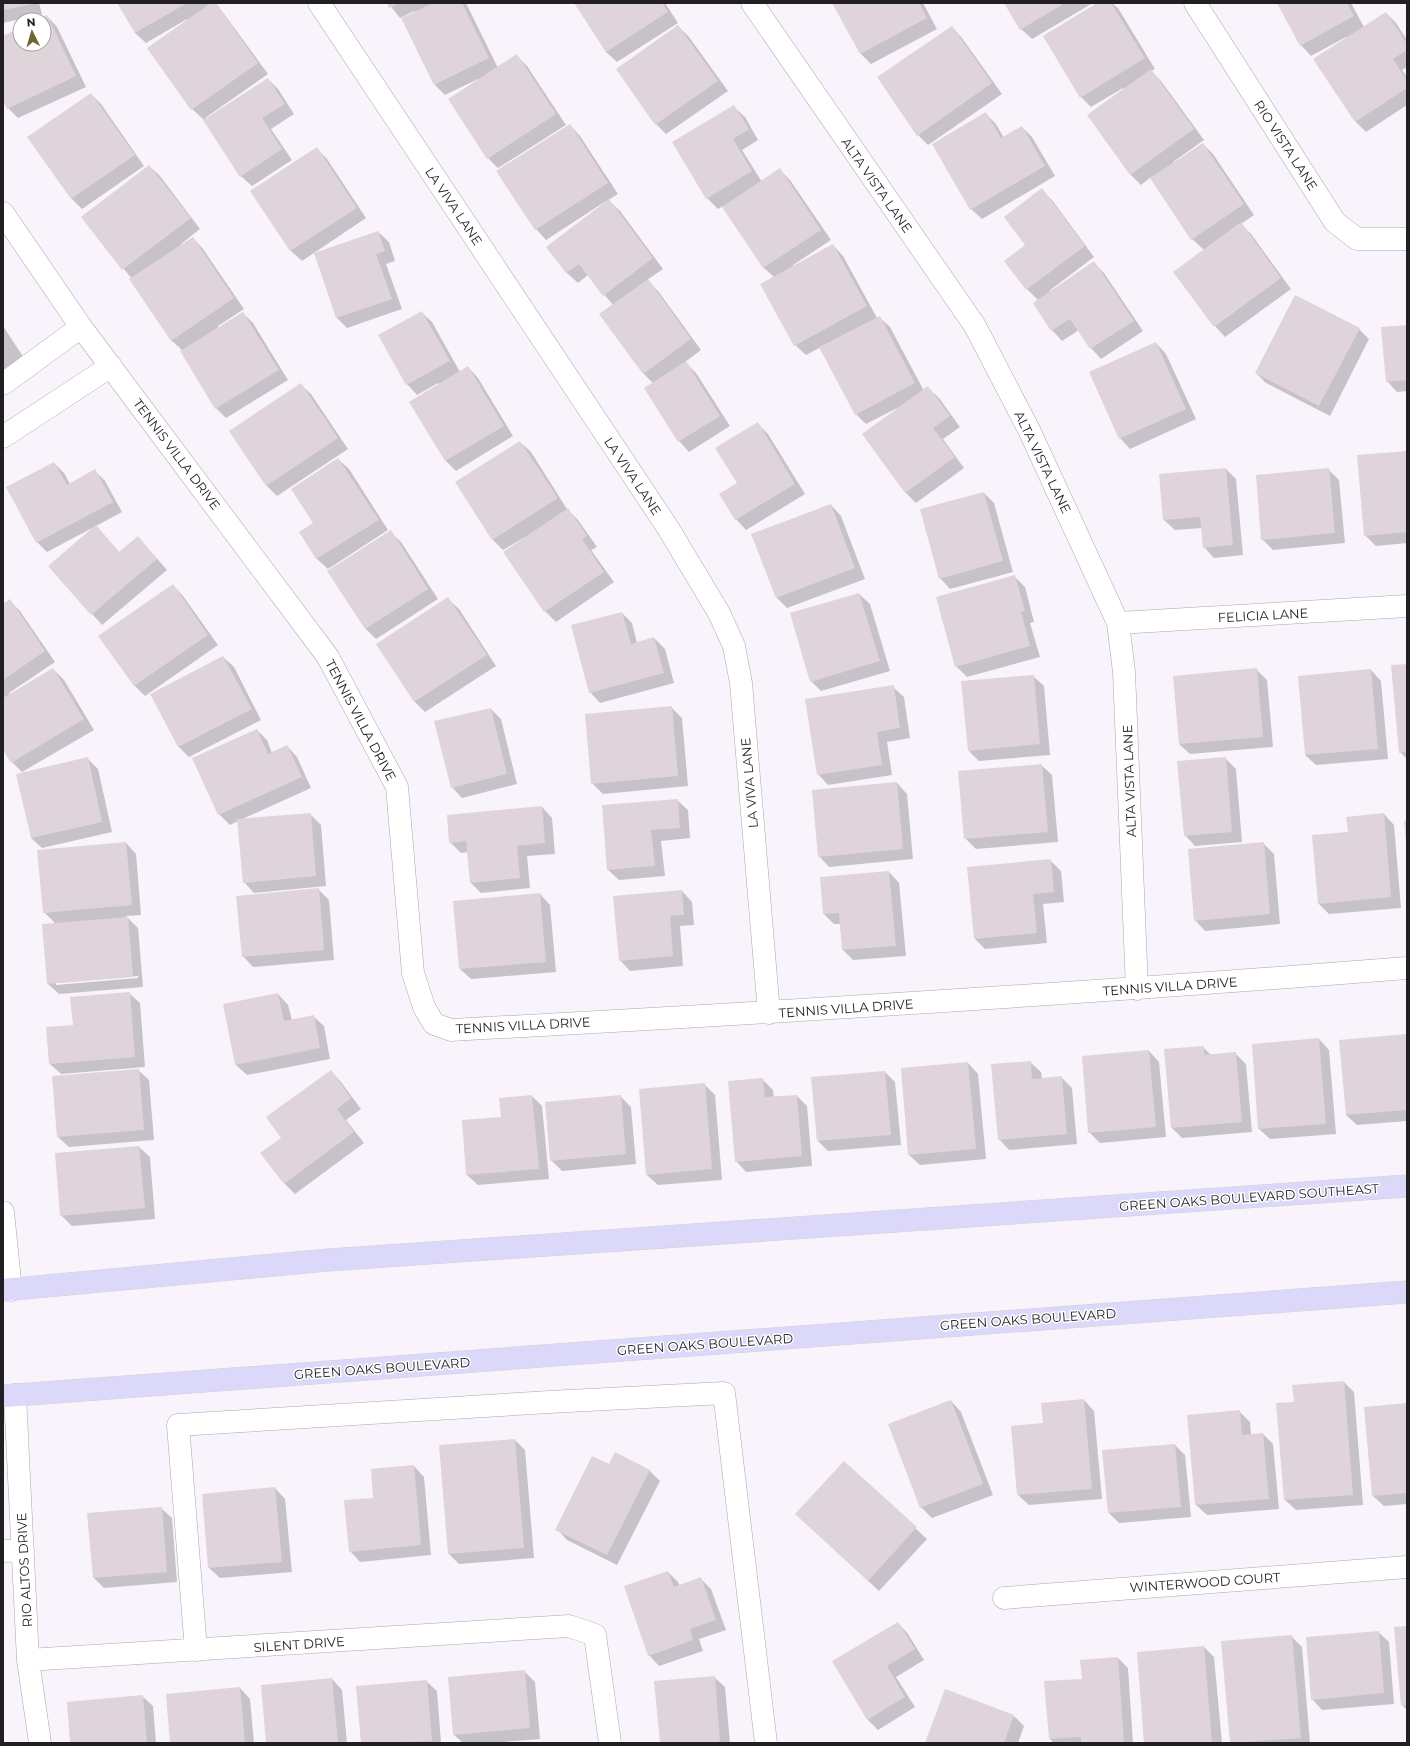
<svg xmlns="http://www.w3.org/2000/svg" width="1410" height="1746" viewBox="0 0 1410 1746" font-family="Montserrat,sans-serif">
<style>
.shadow{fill:#0003;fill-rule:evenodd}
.building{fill:#dfd4d9}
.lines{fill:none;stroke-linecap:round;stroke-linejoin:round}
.minor-casing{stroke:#aca6ae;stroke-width:23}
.major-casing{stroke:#d3d2d3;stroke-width:23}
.minor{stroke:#fff;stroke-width:22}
.major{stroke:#dbd8fa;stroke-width:22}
.labels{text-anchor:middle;stroke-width:3;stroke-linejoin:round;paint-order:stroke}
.street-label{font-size:13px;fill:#211f22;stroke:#fff}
</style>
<rect width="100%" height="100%" fill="#f9f3fc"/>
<path class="shadow" d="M3 3H39L42 14 3 23Z
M118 3H216L268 74 205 118 206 119 268 79 278 89 294 114 271 129 292 160 252 186 241 176 203 119 192 109 149 48 188 20 187 19 146 43 135 33Z
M388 3H466L498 68 517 56 527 66 566 125 498 168 488 158 478 79 445 95 435 85 414 11 400 18Z
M575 3H665L678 23 617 62 606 52Z
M833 3H923L937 29 871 64 861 54Z
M1006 3H1093L1032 39 1021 29Z
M1099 3H1112L1118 8 1155 69 1151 71 1161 81 1204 140 1173 162 1174 163 1203 144 1213 154 1254 215 1241 224 1251 234 1291 289 1225 337 1215 326 1204 250 1192 239 1151 177 1141 185 1130 174 1124 90 1123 88 1091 107 1081 97Z
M1278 3H1351L1364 27 1386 13 1396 23 1407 40V67L1402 70 1407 77V105L1366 132 1355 121 1346 37 1311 56 1301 45Z
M47 16 57 27 86 87 18 118 8 108 3 98V37L20 29V44H44V20H39Z
M678 26 689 37 728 91 666 134 656 124Z
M952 27 962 38 1002 94 928 145 918 135Z
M91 94 101 104 144 166 82 209 72 199 29 137Z
M734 107 745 117 758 140 742 150 762 182 780 170 790 180 831 240 793 265V267L833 245 843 256 877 318 879 317 890 327 924 391 928 388 939 398 960 427 943 439 964 468 916 503 905 492 899 407 866 424 856 414 821 347 806 355 795 345 774 277 763 267 723 206 718 209 707 198Z
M986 114 996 124 1004 138 1022 127 1032 137 1055 176 982 219 971 209Z
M570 125 580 136 618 194 608 200 620 211 663 269 647 280 658 291 701 350 685 362 696 373 730 426 689 452 679 441 653 383 644 374 600 314 613 305 588 275 578 283 567 273 548 247 607 203 606 201 546 240 536 229Z
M317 149 327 159 366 218 302 261 291 251 252 191Z
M149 166 160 176 200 229 181 244 182 246 193 238 203 249 244 309 218 326V328L243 313 253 323 288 380 226 418 216 408 182 350 171 340 132 279 82 217Z
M1041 190 1052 200 1094 257 1049 291 1050 292 1094 263 1104 273 1143 331 1101 359 1091 348 1079 330 1062 341 1052 330 1034 303 1038 300 1027 289Z
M378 232 389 242 395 261 386 264 402 309 347 328 337 318Z
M421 312 432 322 460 372 468 367 478 378 513 436 456 471 446 461 439 385 438 383 417 395 407 384Z
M3 326 24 358 3 372Z
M1407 326V391L1397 392 1387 381Z
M1359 329 1369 339 1330 416 1266 383 1256 373Z
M1156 343 1166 354 1196 419 1130 449 1120 438Z
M300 384 311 394 348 449 277 496 266 485Z
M757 423 768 434 805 494 746 530 736 519 738 484Z
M520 442 531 452 567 509 578 520 597 547 591 550 614 582 556 622 545 611 504 552 524 539 523 538 503 550 493 540Z
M1407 452V543L1376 546 1365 535Z
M338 459 349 469 388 530 328 569 317 559 300 532 315 523Z
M54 463 64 473 70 484 95 471 105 481 122 512 96 526 120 553 138 537 167 570 102 625 50 566 94 527 47 552 37 542Z
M1226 469 1236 479 1243 555 1214 558 1204 547 1202 528 1175 530 1164 520 1160 475Z
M1329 470 1339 480 1345 543 1273 550 1262 539Z
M984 493 994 503 1013 572 950 589 940 578Z
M831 505 841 516 865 579 787 608 777 598Z
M390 532 401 542 438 599 376 639 365 628Z
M1014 576 1025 587 1034 622 1030 623 1040 657 967 677 956 666Z
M173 585 183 596 218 645 145 696 134 685Z
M859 594 870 604 890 671 821 691 811 681Z
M448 599 459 609 496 666 425 712 415 702 378 645Z
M10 601 20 611 55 662 9 693 10 695 53 669 64 680 94 730 22 772 12 762 3 748V605Z
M622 613 632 623 637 643 654 638 665 649 674 683 600 703 590 692Z
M223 657 234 667 261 720 189 757 178 746Z
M1407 665V759L1400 752Z
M1256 669 1267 680 1273 747 1190 754 1179 744Z
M1371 670 1381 681 1388 759 1316 765 1305 755Z
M1033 676 1044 686 1050 755 979 761 968 750Z
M893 687 904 697 910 738 887 742 892 775 828 785 818 774Z
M672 708 682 718 688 786 603 794 592 783Z
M491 709 501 719 517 784 462 798 452 787Z
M257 730 267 740 272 753 287 746 297 757 311 788 240 820 310 814 321 825 326 886 254 893 244 882 238 821 230 825 219 814Z
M87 758 98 769 112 832 42 848 31 838Z
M1225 758 1236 769 1242 842 1195 846 1185 835Z
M1041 765 1052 775 1058 842 976 849 965 838Z
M897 783 907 794 913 859 829 867 819 856Z
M677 800 688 810 690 838 661 841 665 876 619 880 608 870Z
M542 807 552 818 555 854 527 856 530 888 481 893 471 883 468 852 461 853 450 842Z
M1384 814 1394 825 1401 908 1329 914 1318 903 1349 833Z
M126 843 136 854 141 915 126 916 138 928 143 987 59 994 48 984 43 925 56 924 44 912ZM138 976V978L56 985V983Z
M1263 843 1274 854 1280 924 1205 931 1195 920Z
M1050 860 1061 871 1064 902 1043 904 1047 943 985 949 975 939Z
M889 872 899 883 906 956 853 960 843 950 840 924H834L824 914 821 878Z
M318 889 329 900 334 960 253 967 243 956Z
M682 891 692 902 694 925 680 926 683 966 630 971 620 960Z
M540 894 550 905 556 972 471 979 460 969Z
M129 993 140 1003 145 1067 61 1074 50 1064 74 1025Z
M278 994 288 1005 292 1020 313 1016 324 1026 330 1059 247 1075 236 1065 224 1005Z
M1407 1035V1121L1357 1125 1346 1115Z
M1319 1039 1329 1050 1336 1134 1270 1139 1259 1129Z
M1203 1047 1212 1056 1235 1053 1246 1064 1252 1132 1182 1138 1172 1128Z
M1149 1051 1159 1062 1166 1137 1100 1143 1089 1132Z
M1030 1062 1041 1072 1042 1079 1061 1077 1072 1088 1077 1144 1009 1150 999 1139Z
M968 1063 978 1074 986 1159 920 1165 909 1155Z
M138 1070 149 1080 154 1140 69 1147 58 1137Z
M331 1071 341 1082 361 1109 346 1120 364 1143 295 1194 284 1183 282 1138Z
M885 1072 895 1082 901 1145 828 1151 818 1141Z
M762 1079 773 1090 774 1098 797 1096 807 1106 812 1166 746 1172 736 1161Z
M704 1084 715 1095 722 1180 658 1185 647 1175Z
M532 1096 542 1106 549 1179 478 1185 467 1175 463 1121 502 1118Z
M621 1097 631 1107 636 1164 562 1171 551 1160Z
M139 1147 150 1157 155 1219 72 1226 61 1215 56 1154Z
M1344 1382 1354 1392 1363 1505 1296 1510 1285 1500 1295 1403Z
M1084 1400 1094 1411 1102 1499 1029 1505 1018 1495 1044 1424Z
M951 1401 961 1412 993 1495 932 1518 921 1507Z
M1407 1404V1504L1384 1506 1373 1496Z
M1239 1411 1250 1422 1251 1435 1263 1434 1273 1444 1279 1509 1207 1515 1196 1505Z
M515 1440 525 1450 534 1558 459 1564 449 1554Z
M1175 1445 1185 1455 1191 1517 1119 1523 1109 1513Z
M615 1453 650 1471 660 1481 617 1565 567 1540 557 1529 609 1465Z
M844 1462 927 1539 879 1591 807 1524Z
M414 1466 424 1477 431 1555 360 1562 350 1551 374 1499Z
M275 1488 285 1499 292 1572 220 1578 209 1568Z
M161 1508 172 1518 177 1582 104 1588 94 1578Z
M668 1572 678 1582 680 1586 701 1579 711 1589 726 1630 699 1639 703 1651 659 1666 649 1655Z
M898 1623 908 1634 924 1660 896 1677 915 1707 878 1730 867 1719Z
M1407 1627V1710L1402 1705Z
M1378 1632 1389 1642 1394 1704 1322 1710 1312 1699Z
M1291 1636 1302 1647 1310 1743H1231L1222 1642Z
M1204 1647 1214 1657 1222 1743H1145Z
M1118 1658 1128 1668 1133 1743H1054L1049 1738 1083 1680Z
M524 1671 535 1682 540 1739 490 1743H463L454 1735Z
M714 1677 725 1687 730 1743H661Z
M332 1679 342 1690 347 1743H267Z
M426 1681 437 1691 441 1743H362L357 1687Z
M240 1688 250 1699 254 1743H171Z
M946 1691 1014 1716 1024 1726 1018 1743H926Z
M142 1696 153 1706 156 1743H71Z"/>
<path class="building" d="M3 3H32V4L3 10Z
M117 3H187L135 33Z
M211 3H216L258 63 191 110 147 48Z
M387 3H399L389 8Z
M433 3H462L489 58 434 85 401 18Z
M574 3H662L668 12 606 52Z
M832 3H919L927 18 860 54Z
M1004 3H1065L1020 30Z
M1097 3H1111L1145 58 1080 98 1043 36Z
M1277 3H1347L1354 16 1300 46Z
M1386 12 1407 44V50L1393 59 1407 81V88L1355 122 1313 59Z
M47 15 76 76 7 109 3 100V36L20 28V44H44V20H36Z
M678 25 718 81 655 125 616 69Z
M952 26 992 83 917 136 877 77Z
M517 54 556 114 487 159 448 99Z
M1151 69 1194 129 1130 175 1087 115Z
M268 78 285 104 262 118 282 149 240 177 203 120Z
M91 93 135 155 71 199 27 137Z
M734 105 749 129 733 139 752 171 706 199 672 142Z
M986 112 1001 138 1022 126 1045 166 970 210 932 144Z
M570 124 608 183 535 230 496 171Z
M1203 143 1244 204 1191 240 1150 178Z
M317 147 357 208 290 251 250 191Z
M149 165 191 218 122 270 81 217Z
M780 168 821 230 763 268 722 207Z
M1042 188 1085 246 1026 290 1004 261 1025 245 1004 217Z
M609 199 653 258 603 296 579 264 566 273 546 247Z
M1241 222 1281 278 1214 327 1173 272Z
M378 231 385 251 376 254 392 299 336 318 314 253Z
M193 237 234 298 171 341 129 279Z
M833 244 867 306 794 346 760 284Z
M1094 261 1134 321 1090 349 1070 319 1051 331 1033 303Z
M648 279 691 339 643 374 599 314Z
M1295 295 1360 328 1319 406 1255 373Z
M422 311 450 361 406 385 378 335Z
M243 312 279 370 215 409 180 351Z
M880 316 915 383 855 415 819 347Z
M1407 325V380L1386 382 1381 327Z
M1156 342 1186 409 1119 439 1089 372Z
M686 361 720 416 678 442 644 388Z
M468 366 504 426 445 461 409 402Z
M301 383 338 438 266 486 229 431Z
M928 386 950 416 933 428 955 457 905 493 862 434Z
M758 422 795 484 735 520 719 494 737 483 715 448Z
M520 441 558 498 492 540 455 482Z
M1407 451V532L1364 536 1357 455Z
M338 458 379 520 316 559 299 532 313 523 291 489Z
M54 462 67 485 95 469 113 502 36 543 6 487Z
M1226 468 1233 545 1203 548 1200 517 1163 520 1159 474Z
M1329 468 1335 533 1261 540 1256 475Z
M984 492 1003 561 939 579 920 509Z
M831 504 855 568 776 598 751 534Z
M568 508 587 536 582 539 604 572 544 612 503 552Z
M96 525 119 552 138 536 157 559 91 615 48 566Z
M391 530 428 589 365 629 327 571Z
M1015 575 1025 611 1021 612 1030 646 955 667 936 597Z
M173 584 208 635 134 686 98 636Z
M859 593 880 661 810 682 790 613Z
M448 597 487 655 414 702 376 644Z
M10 599 45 651 3 680V604Z
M622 612 631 644 654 637 664 673 589 693 571 625Z
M223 656 252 709 178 747 150 694Z
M1407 664V752L1399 753 1391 665Z
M53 668 84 719 11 763 3 750V698Z
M1257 668 1263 737 1179 744 1173 676Z
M1371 669 1378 749 1305 755 1298 676Z
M1034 675 1040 744 968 751 961 681Z
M894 685 900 728 877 732 882 765 817 775 805 699Z
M672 706 678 776 591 784 585 714Z
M491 708 507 774 451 788 434 721Z
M257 729 268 754 287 745 302 777 218 815 192 758Z
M88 757 102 822 31 838 16 774Z
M1226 757 1232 832 1184 836 1177 761Z
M1042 764 1048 832 964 839 958 771Z
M897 782 903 849 818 857 812 790Z
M678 799 680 828 651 830 655 866 607 870 602 805Z
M542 806 545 843 517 846 520 878 470 883 466 841 449 843 447 815Z
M311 813 316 876 243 883 237 819Z
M1384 813 1391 897 1318 904 1312 835 1348 832 1346 817Z
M1404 821H1407V842H1406Z
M126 842 132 905 43 913 37 850Z
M1264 842 1270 914 1194 921 1188 849Z
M1051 859 1054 892 1033 894 1037 933 974 939 967 867Z
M889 871 896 946 842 950 839 913 823 914 820 877Z
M319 888 324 950 242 957 236 896Z
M682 890 684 915 670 916 673 956 619 961 613 896Z
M540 893 546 962 459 969 453 901Z
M128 917 133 977 47 984 42 924Z
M130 992 135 1057 49 1064 46 1027 73 1025 70 997Z
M278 993 284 1021 314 1015 320 1048 235 1065 223 1004Z
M1407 1034V1110L1346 1115 1339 1040Z
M1319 1038 1326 1124 1258 1129 1252 1044Z
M1204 1046V1055L1236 1052 1242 1122 1171 1128 1164 1049Z
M1149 1050 1156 1127 1088 1133 1082 1056Z
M1031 1061 1032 1079 1062 1076 1067 1134 998 1140 991 1064Z
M968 1062 976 1149 908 1155 901 1068Z
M139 1069 144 1130 57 1137 52 1076Z
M331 1070 351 1098 337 1109 354 1132 284 1184 260 1153 281 1138 266 1117Z
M885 1071 891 1135 817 1141 811 1077Z
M763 1078 765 1097 797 1095 802 1156 735 1162 728 1081Z
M705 1083 712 1169 646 1175 639 1089Z
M532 1095 539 1169 466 1175 462 1120 501 1117 499 1098Z
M621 1095 626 1154 550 1161 545 1102Z
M139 1146 145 1208 60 1216 55 1153Z
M1344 1381 1353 1495 1284 1500 1276 1403 1294 1402 1292 1385Z
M1084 1399 1092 1489 1017 1495 1011 1426 1043 1423 1041 1403Z
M951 1400 983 1484 920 1508 888 1424Z
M1407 1403V1493L1372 1496 1364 1407Z
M1240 1410 1242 1435 1263 1433 1269 1499 1195 1505 1187 1415Z
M515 1439 524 1548 448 1554 439 1445Z
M1175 1444 1181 1507 1108 1513 1102 1450Z
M615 1452 650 1470 607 1555 555 1530 592 1456 609 1464Z
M844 1461 917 1527 868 1581 795 1514Z
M414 1465 421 1545 349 1552 344 1500 373 1498 371 1469Z
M275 1487 282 1562 208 1568 202 1494Z
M162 1507 167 1572 93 1578 87 1513Z
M668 1571 674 1587 701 1577 716 1620 690 1629 693 1640 648 1656 624 1586Z
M898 1622 915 1649 887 1666 905 1697 867 1720 832 1661Z
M1407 1626V1705L1401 1706 1394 1627Z
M1379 1631 1384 1693 1311 1700 1306 1637Z
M1292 1635 1301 1738 1230 1743 1221 1641Z
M1204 1646 1212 1743H1144L1137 1652Z
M1118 1657 1124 1743H1081V1737L1049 1739 1044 1681 1082 1679 1080 1660Z
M525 1670 530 1728 453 1735 448 1677Z
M715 1676 720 1743H660L654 1681Z
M332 1678 338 1743H266L261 1685Z
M427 1680 432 1741 361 1743 356 1686Z
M240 1687 245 1743H170L166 1694Z
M945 1689 1014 1715 1004 1743H925Z
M143 1695 147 1743H70L67 1702Z"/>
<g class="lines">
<g class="minor-casing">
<path id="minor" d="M319 3 668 528 719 613 734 646 741 683 769 1013
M752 3 975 326 1030 432 1118 623 1124 672 1137 989
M1195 3 1335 222 1357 239H1407
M3 213 81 327 328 657 397 787 413 973 424 1007 434 1024 451 1030C770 1013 1088 993 1407 968
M3 384 81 327
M3 437 111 366
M1118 623 1407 606
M3 1212 11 1290
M15 1395 28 1660 40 1743
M3 1551 23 1550
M1004 1598 1407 1567
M196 1650 178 1425 549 1402 724 1393 766 1743
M28 1660 569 1626 595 1635 610 1743"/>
</g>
<g class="major-casing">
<path id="major" d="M3 1290 328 1260 1407 1186
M3 1396 1407 1292"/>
</g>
<use href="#minor" class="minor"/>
<use href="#major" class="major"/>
</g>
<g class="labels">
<g class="street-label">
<text transform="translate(1286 145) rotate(57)" y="5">RIO VISTA LANE</text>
<text transform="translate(877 185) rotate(55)" y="5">ALTA VISTA LANE</text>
<text transform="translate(454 206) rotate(56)" y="5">LA VIVA LANE</text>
<text transform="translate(177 454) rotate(53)" y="5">TENNIS VILLA DRIVE</text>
<text transform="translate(1043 462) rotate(64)" y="5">ALTA VISTA LANE</text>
<text transform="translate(633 476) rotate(56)" y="5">LA VIVA LANE</text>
<text transform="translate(1263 615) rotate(-3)" y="5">FELICIA LANE</text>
<text transform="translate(361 720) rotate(62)" y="5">TENNIS VILLA DRIVE</text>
<text transform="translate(1129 781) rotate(-92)" y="5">ALTA VISTA LANE</text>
<text transform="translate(749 783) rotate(-95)" y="5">LA VIVA LANE</text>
<text transform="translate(1170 986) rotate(-4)" y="5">TENNIS VILLA DRIVE</text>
<text transform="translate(846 1008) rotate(-4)" y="5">TENNIS VILLA DRIVE</text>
<text transform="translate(523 1025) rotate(-3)" y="5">TENNIS VILLA DRIVE</text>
<text transform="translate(1249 1197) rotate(-4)" y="5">GREEN OAKS BOULEVARD SOUTHEAST</text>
<text transform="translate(1028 1319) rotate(-4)" y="5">GREEN OAKS BOULEVARD</text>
<text transform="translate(705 1344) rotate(-4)" y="5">GREEN OAKS BOULEVARD</text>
<text transform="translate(382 1368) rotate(-4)" y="5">GREEN OAKS BOULEVARD</text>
<text transform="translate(24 1570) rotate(-93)" y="5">RIO ALTOS DRIVE</text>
<text transform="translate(1205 1582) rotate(-4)" y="5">WINTERWOOD COURT</text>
<text transform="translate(299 1644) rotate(-4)" y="5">SILENT DRIVE</text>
</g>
</g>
<rect width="1410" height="1746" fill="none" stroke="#211f22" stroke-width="8"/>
<g transform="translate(32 32) rotate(355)"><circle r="19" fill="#ffffff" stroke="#a6a5a7"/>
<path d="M0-3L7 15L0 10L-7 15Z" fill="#6c6632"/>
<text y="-6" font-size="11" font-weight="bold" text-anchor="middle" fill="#211f22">N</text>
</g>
</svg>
